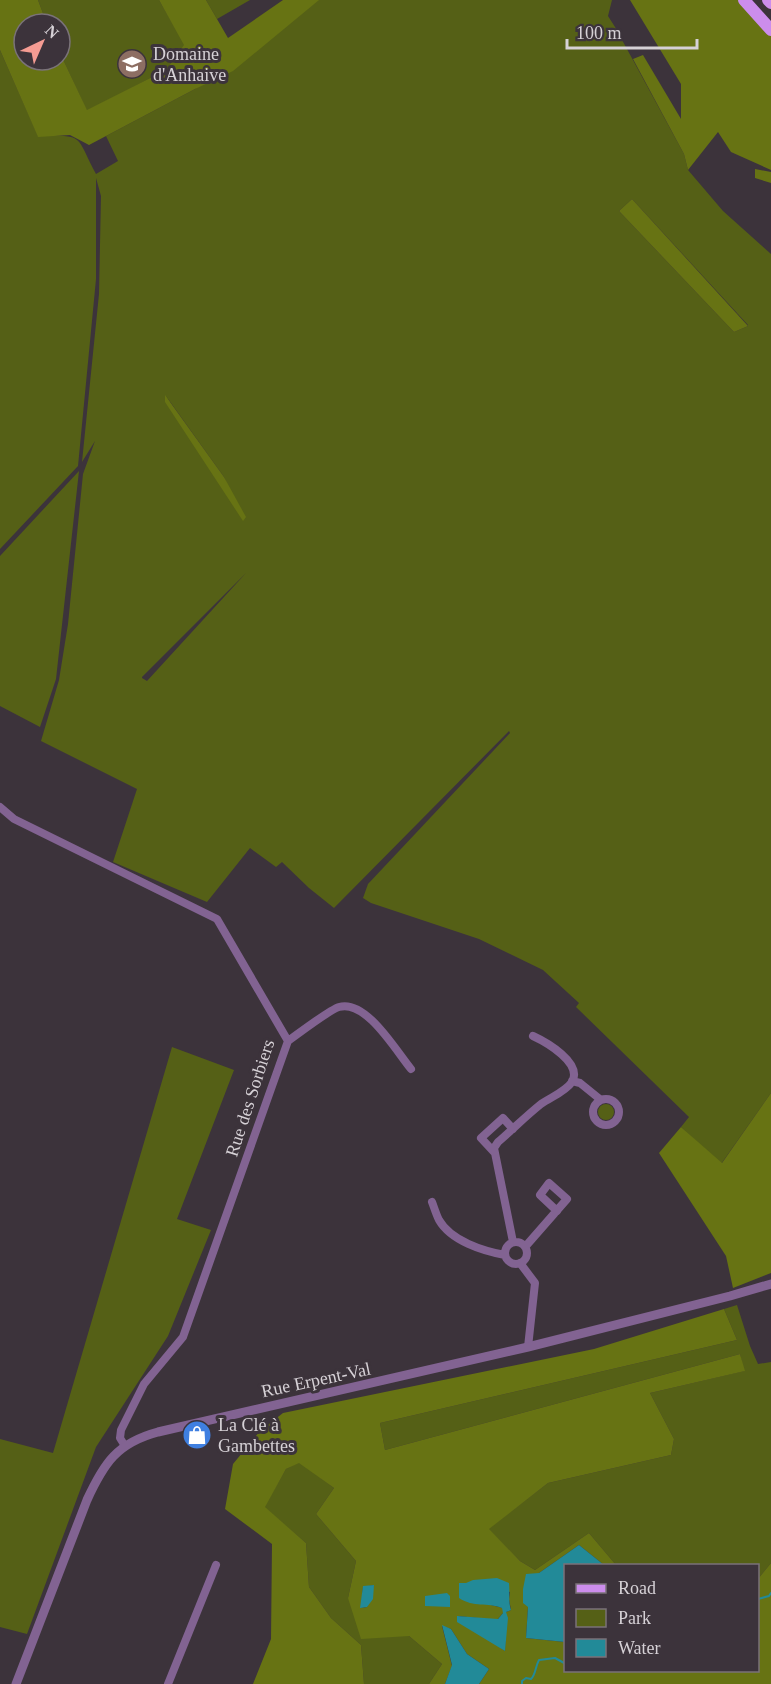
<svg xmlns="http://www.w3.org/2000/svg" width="771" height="1684" viewBox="0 0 771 1684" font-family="'Times New Roman',serif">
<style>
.green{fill:#556016;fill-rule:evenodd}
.forest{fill:#677313;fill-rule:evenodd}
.water{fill:#228a98}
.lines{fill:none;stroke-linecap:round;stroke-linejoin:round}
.stream{stroke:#228a98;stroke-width:2}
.minor{stroke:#826392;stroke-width:8}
.tertiary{stroke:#826392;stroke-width:9}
.primary{stroke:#cc8dec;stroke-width:12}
.labels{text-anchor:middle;stroke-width:6;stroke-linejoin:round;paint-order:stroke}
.poi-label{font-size:18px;fill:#d6d1d6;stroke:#3c333b;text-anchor:start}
.street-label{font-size:18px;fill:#d6d1d6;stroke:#3c333b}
</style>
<rect width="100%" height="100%" fill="#3c333b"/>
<path class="green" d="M38 0H159L185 45 166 70 87 111 60 53V24H47Z
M206 0H250L217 19Z
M309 0H612L608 16 615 27 684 154 688 170 723 211 771 254V1093L721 1164 681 1127 689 1117 576 1007 579 1003 543 970 479 939 371 903 363 898 368 884 510 733 509 731 334 908 309 888 282 862 276 867 250 848 207 902 113 862 137 789 41 741 59 680 68 624 83 474 95 441 82 462 99 294 101 196 96 178V279L78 466 0 549V50L38 136C86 135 75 135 96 174L118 161 106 136 195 89ZM632 199 748 325V326L734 332 619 211ZM166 396 224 477 243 520ZM246 573 147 681 142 678V677Z
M79 471 56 679 40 727 0 706V556Z
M172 1047 234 1070 177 1219 211 1230 168 1336 96 1447 27 1634 0 1627V1439L53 1453Z
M598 1112a8 8 0 1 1 16 0a8 8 0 1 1-16 0Z
M737 1305 750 1346 758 1364 771 1362V1563L758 1579V1566L616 1565 589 1533 535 1570 520 1561 488 1529 548 1483 671 1455 674 1439 650 1393 744 1371 740 1354 385 1450 380 1423 737 1340 724 1309Z
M299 1462 334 1488 316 1514 356 1561 348 1598 409 1636 442 1664 429 1684H364L361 1645 331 1618 309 1587 306 1543 264 1507 286 1469Z"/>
<path class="forest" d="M0 0H38L47 24H24V60H60V53L87 110 166 70 184 45 159 0H206L228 38 283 0H319L233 71 195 89 89 145 70 135 38 137 0 50Z
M630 0H739L771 36V170L731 152 718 132 688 170 684 154 633 59 643 55 681 119V84Z
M755 169 771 172V183L755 178Z
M632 199 748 326 734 332 619 211Z
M165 395 224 477 246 517 243 521 165 402Z
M771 1093V1273L733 1288 726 1256 659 1153 681 1127 722 1163Z
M724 1309 737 1340 380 1423 385 1450 740 1354 745 1371 650 1393 674 1439 671 1455 548 1483 489 1529 520 1561 535 1570 589 1533 616 1565H604L579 1545 539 1573 528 1607 526 1638 565 1642 566 1670H758V1579L771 1563V1684H479L489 1669 467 1654 451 1629 442 1626 452 1666 445 1684H429L442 1664 409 1636 361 1639 348 1598 356 1561 316 1514 334 1488 299 1463 286 1469 265 1507 306 1543 309 1587 331 1618 361 1645 364 1684H253L271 1639 272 1544 225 1509 233 1464 260 1431 283 1413 594 1349ZM466 1583 510 1592 509 1599 511 1610 506 1612 505 1651 458 1616 497 1620 503 1613V1608L487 1604 459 1584ZM374 1585 367 1607 361 1608 363 1587Z"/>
<path class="water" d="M579 1545 604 1565 566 1566 565 1642 526 1638 528 1607 523 1603V1589L526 1574 539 1573Z
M497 1578 509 1583C510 1592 508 1601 511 1610L506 1612 508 1618 505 1651 457 1622V1616L498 1619 503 1613 502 1608C487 1602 474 1608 459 1598V1583H466L473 1580Z
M374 1585 373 1599 367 1607 360 1608 363 1586Z
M447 1593 450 1596V1607L425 1606V1596Z
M442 1625 451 1629 467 1654 489 1669 479 1684H445L452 1665Z"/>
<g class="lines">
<path class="stream" d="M758 1599 769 1596 771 1593
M522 1684V1681L526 1678 531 1679C536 1674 535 1667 539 1660L555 1658 566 1664"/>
<path class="minor" d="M0 807 14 819 217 919 288 1041 183 1337 144 1384 121 1430 120 1438 125 1446
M288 1041C298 1034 329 1010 339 1007 366 999 396 1051 411 1069
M572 1081 580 1083 601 1100
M593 1112a13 13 0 1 1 26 0a13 13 0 1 1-26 0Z
M494 1152 481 1138 503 1118 513 1129
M432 1202C434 1207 436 1214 439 1220 451 1241 483 1251 505 1255
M513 1242 494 1148 498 1142C513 1129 526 1116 541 1104 551 1097 565 1092 572 1082 583 1063 546 1042 533 1036
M505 1253a11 11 0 1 1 22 0a11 11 0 1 1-22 0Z
M525 1247 567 1199 549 1183 540 1195 557 1211
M520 1263 535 1283 528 1347
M168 1684 216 1565"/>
<path class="tertiary" d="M16 1684 87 1500C104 1463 117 1443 158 1432L528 1347 730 1296 771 1284"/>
<path class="primary" d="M744 0 771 30
M768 0 771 3"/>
</g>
<defs>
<g id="school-disc" transform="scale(1.5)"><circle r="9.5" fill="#8d6e63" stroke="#3c333b"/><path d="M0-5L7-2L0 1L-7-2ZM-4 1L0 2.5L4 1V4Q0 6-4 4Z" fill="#fff"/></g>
<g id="shop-disc" transform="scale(1.5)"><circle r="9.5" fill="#3f7fe0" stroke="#3c333b"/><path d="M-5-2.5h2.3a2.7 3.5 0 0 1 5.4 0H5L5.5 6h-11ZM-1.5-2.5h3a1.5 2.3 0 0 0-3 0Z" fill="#fff"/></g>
</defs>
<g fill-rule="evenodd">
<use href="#school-disc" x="132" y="64"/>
<use href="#shop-disc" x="197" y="1435"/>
</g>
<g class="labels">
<g class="poi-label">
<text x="153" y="60">Domaine<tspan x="153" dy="21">d'Anhaive</tspan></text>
<text x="218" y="1431">La Clé à<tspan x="218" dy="21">Gambettes</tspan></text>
</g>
<g class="street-label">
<text transform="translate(250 1098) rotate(-72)" y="6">Rue des Sorbiers</text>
<text transform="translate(316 1380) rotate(-12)" y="6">Rue Erpent-Val</text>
</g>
</g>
<rect x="564" y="1564" width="195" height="108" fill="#3c333b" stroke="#7a7279" stroke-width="1.5"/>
<rect x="576" y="1584" width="30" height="9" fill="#cc8dec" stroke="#7a7279" stroke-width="1.5"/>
<text x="618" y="1594" font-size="18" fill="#d6d1d6">Road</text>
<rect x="576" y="1609" width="30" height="18" fill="#556016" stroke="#7a7279" stroke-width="1.5"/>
<text x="618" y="1624" font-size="18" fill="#d6d1d6">Park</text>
<rect x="576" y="1639" width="30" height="18" fill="#228a98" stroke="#7a7279" stroke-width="1.5"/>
<text x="618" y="1654" font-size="18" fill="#d6d1d6">Water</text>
<g transform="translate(42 42) rotate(44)"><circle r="28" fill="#3c333b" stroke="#7a7279" stroke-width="1.5"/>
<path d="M0-4.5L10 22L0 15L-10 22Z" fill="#f59c93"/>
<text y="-9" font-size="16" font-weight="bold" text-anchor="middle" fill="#d6d1d6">N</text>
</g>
<path d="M567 39v9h130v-9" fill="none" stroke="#d6d1d6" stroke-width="3"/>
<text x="576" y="39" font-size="18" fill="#d6d1d6" stroke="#3c333b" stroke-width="4.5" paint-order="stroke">100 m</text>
</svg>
